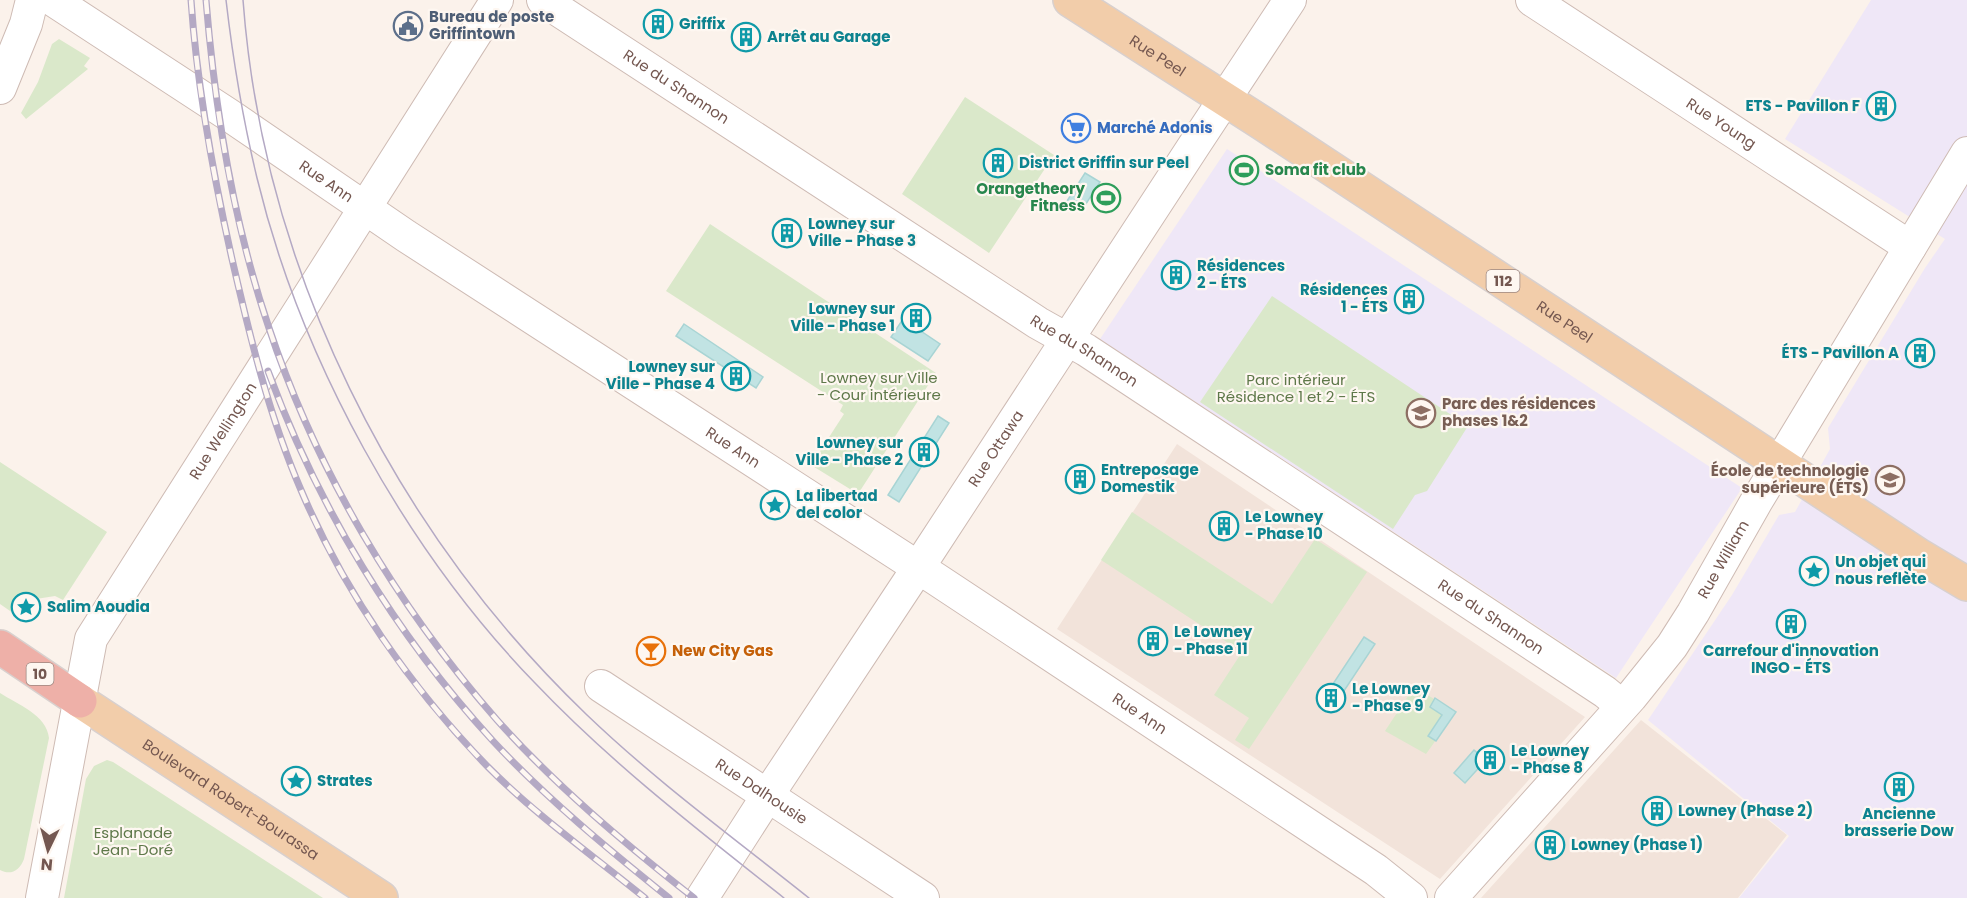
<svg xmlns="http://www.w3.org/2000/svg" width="1967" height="898" viewBox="0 0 1967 898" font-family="Poppins,sans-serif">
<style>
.residential{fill:#f2e3da}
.education{fill:#efe7f7}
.green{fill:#dae8ca}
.water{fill:#c1e3e3;stroke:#a8d4d4;stroke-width:1.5}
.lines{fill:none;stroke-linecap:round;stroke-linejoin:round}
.minor-casing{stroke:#cebbb4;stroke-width:34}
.major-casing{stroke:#d8d0ce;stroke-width:36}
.highway-casing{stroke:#d8d0ce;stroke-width:36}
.minor{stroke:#fff;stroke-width:32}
.major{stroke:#f2cdaa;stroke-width:33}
.highway{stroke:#eeb0a8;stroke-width:33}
.tram{stroke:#b4a9c4;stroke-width:1.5}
.rail-casing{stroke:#b4a9c4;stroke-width:7}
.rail{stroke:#fef7f1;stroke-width:4.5;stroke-dasharray:14;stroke-linecap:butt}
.labels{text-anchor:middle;stroke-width:4.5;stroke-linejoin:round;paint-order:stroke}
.shield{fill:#fef7f1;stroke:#9d8780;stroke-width:1.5}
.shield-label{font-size:14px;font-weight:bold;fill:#745750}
.service-label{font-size:15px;font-weight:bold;fill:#4e5e75;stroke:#fef7f1;text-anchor:start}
.culture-label{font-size:15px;font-weight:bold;fill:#0d838f;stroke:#fef7f1;text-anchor:start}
.street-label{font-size:15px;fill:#745750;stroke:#fef7f1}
.shop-label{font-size:15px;font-weight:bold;fill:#366cbe;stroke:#fef7f1;text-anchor:start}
.leisure-label{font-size:15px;font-weight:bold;fill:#27864d;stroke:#fef7f1;text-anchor:start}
.park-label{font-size:15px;fill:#5e7849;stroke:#fef7f1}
.education-label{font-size:15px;font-weight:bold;fill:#785e54;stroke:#fef7f1;text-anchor:start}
.food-label{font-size:15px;font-weight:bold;fill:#c56008;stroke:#fef7f1;text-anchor:start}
</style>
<rect width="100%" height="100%" fill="#fbf2eb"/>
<path class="residential" d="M1177 444 1585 717 1440 879 1057 629Z
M1641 720 1787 835 1738 898H1481Z"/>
<path class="education" d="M1871 0H1967V898H1739L1789 836 1648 720 1732 595 1779 515 1795 512 1830 449 1828 428 1925 268 1945 239 1785 139Z
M1227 149 1742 488 1616 678 1100 339Z"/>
<path class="green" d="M59 39 90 58 84 66 88 69 26 119 21 113 38 82 52 44Z
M965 97 1054 155 989 253 902 194Z
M710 224 936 373 858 494 811 465 844 414 840 411 843 405 666 291Z
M1272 296 1468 426 1427 491 1415 495 1393 529 1200 402Z
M0 462 107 532 63 600 55 596 36 599 23 620 0 604Z
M1132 512 1272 604 1315 539 1367 572 1249 749 1235 740 1249 718 1214 695 1242 652 1101 560Z
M1414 687 1456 712 1426 754 1385 731Z
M0 693C17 704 47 715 49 738L24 859C20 870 11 876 0 870Z
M107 760 113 762 323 898H64L86 779 94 766Z"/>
<path class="water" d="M1085 173 1100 182 1082 210 1067 201Z
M903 319 940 344 928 361 891 337Z
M684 324 763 377 756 388 676 336Z
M938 416 949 423 899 502 888 495Z
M1364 637 1375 644 1334 706 1323 699Z
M1435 698 1456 712 1436 741 1428 736 1442 715 1430 707Z
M1474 750 1486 760 1465 783 1454 773Z"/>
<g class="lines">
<g class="minor-casing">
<g id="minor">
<path id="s1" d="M53 0 229 115 406 236 936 579 1376 870 1411 898"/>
<path id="s2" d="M543 0 1038 323 1086 350 1605 692 1622 706"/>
<path id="s3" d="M1532 0 1910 247"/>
<path d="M0 88 26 24 32 0"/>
<path id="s4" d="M601 686 923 898"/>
<path id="s5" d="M42 898 91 639 497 0"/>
<path id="s6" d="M702 898 777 781 918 568 1195 144 1290 0"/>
<path id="s7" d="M1451 898 1631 697 1672 646 1693 613 1756 502 1967 153"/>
</g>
</g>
<g class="major-casing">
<g id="major">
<path id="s8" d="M1070 0 1262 123 1920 556 1967 584"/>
<path id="s9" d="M80 701 381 898"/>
</g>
</g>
<g class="highway-casing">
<path id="highway" d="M0 647 80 701"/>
</g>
<use href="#minor" class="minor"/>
<use href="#major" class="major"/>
<use href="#highway" class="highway"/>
<path class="tram" d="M226 0C233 60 243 120 257 178 301 360 405 549 535 683 611 763 698 830 784 898
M243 0C263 269 393 529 587 715 657 782 734 838 809 898"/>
<g class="rail-casing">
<path id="rail" d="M191 0C197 87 213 174 232 259 250 337 269 416 301 490 344 592 411 688 488 767 536 815 592 855 645 898
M206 0C215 111 233 222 269 328 317 472 397 606 497 720 556 786 624 843 694 898
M268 371C318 507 395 634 493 741 547 799 608 849 669 898"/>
</g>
<use href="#rail" class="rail"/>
</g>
<defs>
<g id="building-ring" transform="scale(1.5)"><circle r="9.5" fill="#fef7f1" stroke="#0f9aa8" stroke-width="1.5"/><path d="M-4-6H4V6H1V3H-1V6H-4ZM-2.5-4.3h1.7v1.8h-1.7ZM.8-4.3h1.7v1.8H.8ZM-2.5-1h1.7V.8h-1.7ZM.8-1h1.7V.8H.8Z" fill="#0f9aa8"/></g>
<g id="civic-ring" transform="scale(1.5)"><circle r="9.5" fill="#fef7f1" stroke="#5c6f8a" stroke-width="1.5"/><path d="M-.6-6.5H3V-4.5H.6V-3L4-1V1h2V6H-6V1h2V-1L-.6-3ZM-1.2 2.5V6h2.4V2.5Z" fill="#5c6f8a"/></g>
<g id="supermarket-ring" transform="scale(1.5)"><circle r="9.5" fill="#fef7f1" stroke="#3f7fe0" stroke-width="1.5"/><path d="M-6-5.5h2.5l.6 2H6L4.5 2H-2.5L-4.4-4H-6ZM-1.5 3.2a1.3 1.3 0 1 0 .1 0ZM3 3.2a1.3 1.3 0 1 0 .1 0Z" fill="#3f7fe0"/></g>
<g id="stadium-ring" transform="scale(1.5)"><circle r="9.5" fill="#fef7f1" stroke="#2e9e5b" stroke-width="1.5"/><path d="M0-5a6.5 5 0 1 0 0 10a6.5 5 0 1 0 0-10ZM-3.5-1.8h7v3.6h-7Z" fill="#2e9e5b"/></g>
<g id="university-ring" transform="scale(1.5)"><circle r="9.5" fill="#fef7f1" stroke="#8d6e63" stroke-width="1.5"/><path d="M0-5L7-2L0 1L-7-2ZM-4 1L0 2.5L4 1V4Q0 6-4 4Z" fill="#8d6e63"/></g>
<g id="sight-ring" transform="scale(1.5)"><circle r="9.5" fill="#fef7f1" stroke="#0f9aa8" stroke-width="1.5"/><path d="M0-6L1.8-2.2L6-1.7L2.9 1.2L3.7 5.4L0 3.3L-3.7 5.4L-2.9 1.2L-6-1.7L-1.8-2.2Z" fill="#0f9aa8"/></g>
<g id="bar-ring" transform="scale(1.5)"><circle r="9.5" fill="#fef7f1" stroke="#e8710a" stroke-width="1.5"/><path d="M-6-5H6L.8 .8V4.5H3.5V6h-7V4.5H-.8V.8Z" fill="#e8710a"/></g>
</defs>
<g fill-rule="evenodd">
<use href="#building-ring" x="658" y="24"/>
<use href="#civic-ring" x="408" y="26"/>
<use href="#building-ring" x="746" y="37"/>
<use href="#building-ring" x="1881" y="106"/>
<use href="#supermarket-ring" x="1076" y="128"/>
<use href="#building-ring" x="998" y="163"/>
<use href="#stadium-ring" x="1244" y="170"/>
<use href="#stadium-ring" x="1106" y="198"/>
<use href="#building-ring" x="787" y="233"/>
<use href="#building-ring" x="1176" y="275"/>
<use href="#building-ring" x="1409" y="299"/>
<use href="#building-ring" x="916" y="318"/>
<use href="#building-ring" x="1920" y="353"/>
<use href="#building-ring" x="736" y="376"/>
<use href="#university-ring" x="1421" y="413"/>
<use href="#building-ring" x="924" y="452"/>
<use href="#building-ring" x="1080" y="479"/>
<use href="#university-ring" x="1890" y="480"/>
<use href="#sight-ring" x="775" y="505"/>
<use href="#building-ring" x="1224" y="526"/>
<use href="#sight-ring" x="1814" y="571"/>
<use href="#sight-ring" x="26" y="607"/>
<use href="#building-ring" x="1791" y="624"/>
<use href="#building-ring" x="1153" y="641"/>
<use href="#bar-ring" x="651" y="651"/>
<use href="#building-ring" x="1331" y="698"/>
<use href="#building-ring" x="1490" y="760"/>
<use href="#sight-ring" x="296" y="781"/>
<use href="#building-ring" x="1899" y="787"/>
<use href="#building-ring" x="1657" y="811"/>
<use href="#building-ring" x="1550" y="845"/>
</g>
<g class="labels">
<g class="shield">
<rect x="1486.5" y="270" width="33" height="22" rx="4.5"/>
<rect x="26.5" y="663" width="27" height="22" rx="4.5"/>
</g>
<g class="shield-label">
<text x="1503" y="286">112</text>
<text x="40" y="679">10</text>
</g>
<g class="service-label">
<text x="429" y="22">Bureau de poste<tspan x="429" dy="17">Griffintown</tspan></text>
</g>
<g class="culture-label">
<text x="679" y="29">Griffix</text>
<text x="767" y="42">Arrêt au Garage</text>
<text x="1860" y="111" text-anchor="end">ETS - Pavillon F</text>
<text x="1019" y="168">District Griffin sur Peel</text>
<text x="808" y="229">Lowney sur<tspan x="808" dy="17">Ville - Phase 3</tspan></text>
<text x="1197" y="271">Résidences<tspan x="1197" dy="17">2 - ÉTS</tspan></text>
<text x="1388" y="295" text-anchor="end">Résidences<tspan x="1388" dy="17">1 - ÉTS</tspan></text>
<text x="895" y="314" text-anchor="end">Lowney sur<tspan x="895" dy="17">Ville - Phase 1</tspan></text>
<text x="1899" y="358" text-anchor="end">ÉTS - Pavillon A</text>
<text x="715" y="372" text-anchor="end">Lowney sur<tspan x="715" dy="17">Ville - Phase 4</tspan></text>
<text x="903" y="448" text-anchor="end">Lowney sur<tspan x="903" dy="17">Ville - Phase 2</tspan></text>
<text x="1101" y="475">Entreposage<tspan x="1101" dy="17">Domestik</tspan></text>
<text x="796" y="501">La libertad<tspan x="796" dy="17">del color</tspan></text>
<text x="1245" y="522">Le Lowney<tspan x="1245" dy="17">- Phase 10</tspan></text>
<text x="1835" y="567">Un objet qui<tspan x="1835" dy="17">nous reflète</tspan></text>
<text x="47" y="612">Salim Aoudia</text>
<text x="1174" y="637">Le Lowney<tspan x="1174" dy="17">- Phase 11</tspan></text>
<text x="1791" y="656" text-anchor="middle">Carrefour d'innovation<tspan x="1791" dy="17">INGO - ÉTS</tspan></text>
<text x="1352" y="694">Le Lowney<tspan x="1352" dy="17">- Phase 9</tspan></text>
<text x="1511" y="756">Le Lowney<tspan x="1511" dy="17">- Phase 8</tspan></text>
<text x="317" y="786">Strates</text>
<text x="1678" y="816">Lowney (Phase 2)</text>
<text x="1899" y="819" text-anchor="middle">Ancienne<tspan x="1899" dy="17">brasserie Dow</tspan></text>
<text x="1571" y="850">Lowney (Phase 1)</text>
</g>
<g class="street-label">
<text dy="5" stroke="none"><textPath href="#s8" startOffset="104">Rue Peel</textPath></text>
<text dy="5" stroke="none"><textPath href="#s2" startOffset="159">Rue du Shannon</textPath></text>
<text dy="5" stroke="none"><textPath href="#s3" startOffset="226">Rue Young</textPath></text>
<text dy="5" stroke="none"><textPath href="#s1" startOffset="328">Rue Ann</textPath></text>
<text dy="5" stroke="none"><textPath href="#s8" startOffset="590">Rue Peel</textPath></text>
<text dy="5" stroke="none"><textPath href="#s2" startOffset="645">Rue du Shannon</textPath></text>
<text dy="5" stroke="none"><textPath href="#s5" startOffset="510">Rue Wellington</textPath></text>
<text dy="5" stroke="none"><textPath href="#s1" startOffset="814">Rue Ann</textPath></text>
<text dy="5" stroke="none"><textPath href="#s6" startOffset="537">Rue Ottawa</textPath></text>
<text dy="5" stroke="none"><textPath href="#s7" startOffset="436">Rue William</textPath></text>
<text dy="5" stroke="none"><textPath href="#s2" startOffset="1131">Rue du Shannon</textPath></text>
<text dy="5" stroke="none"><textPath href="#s1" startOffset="1300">Rue Ann</textPath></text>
<text dy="5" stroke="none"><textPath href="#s4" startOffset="192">Rue Dalhousie</textPath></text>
<text dy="5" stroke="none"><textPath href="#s9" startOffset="180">Boulevard Robert-Bourassa</textPath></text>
</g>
<g class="shop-label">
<text x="1097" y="133">Marché Adonis</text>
</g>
<g class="leisure-label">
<text x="1265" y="175">Soma fit club</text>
<text x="1085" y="194" text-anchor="end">Orangetheory<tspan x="1085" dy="17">Fitness</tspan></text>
</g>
<g class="park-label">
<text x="879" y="383">Lowney sur Ville<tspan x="879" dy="17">- Cour intérieure</tspan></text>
<text x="1296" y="385">Parc intérieur<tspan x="1296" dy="17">Résidence 1 et 2 - ÉTS</tspan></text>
<text x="133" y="838">Esplanade<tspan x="133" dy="17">Jean-Doré</tspan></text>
</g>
<g class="education-label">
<text x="1442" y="409">Parc des résidences<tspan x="1442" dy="17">phases 1&amp;2</tspan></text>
<text x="1869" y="476" text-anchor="end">École de technologie<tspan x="1869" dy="17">supérieure (ÉTS)</tspan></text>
</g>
<g class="food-label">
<text x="672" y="656">New City Gas</text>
</g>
</g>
<g transform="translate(48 850) rotate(185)" stroke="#fef7f1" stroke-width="4.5" paint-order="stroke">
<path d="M0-4.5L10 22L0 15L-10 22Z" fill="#745750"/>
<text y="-9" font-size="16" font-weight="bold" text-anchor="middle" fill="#745750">N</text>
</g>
</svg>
